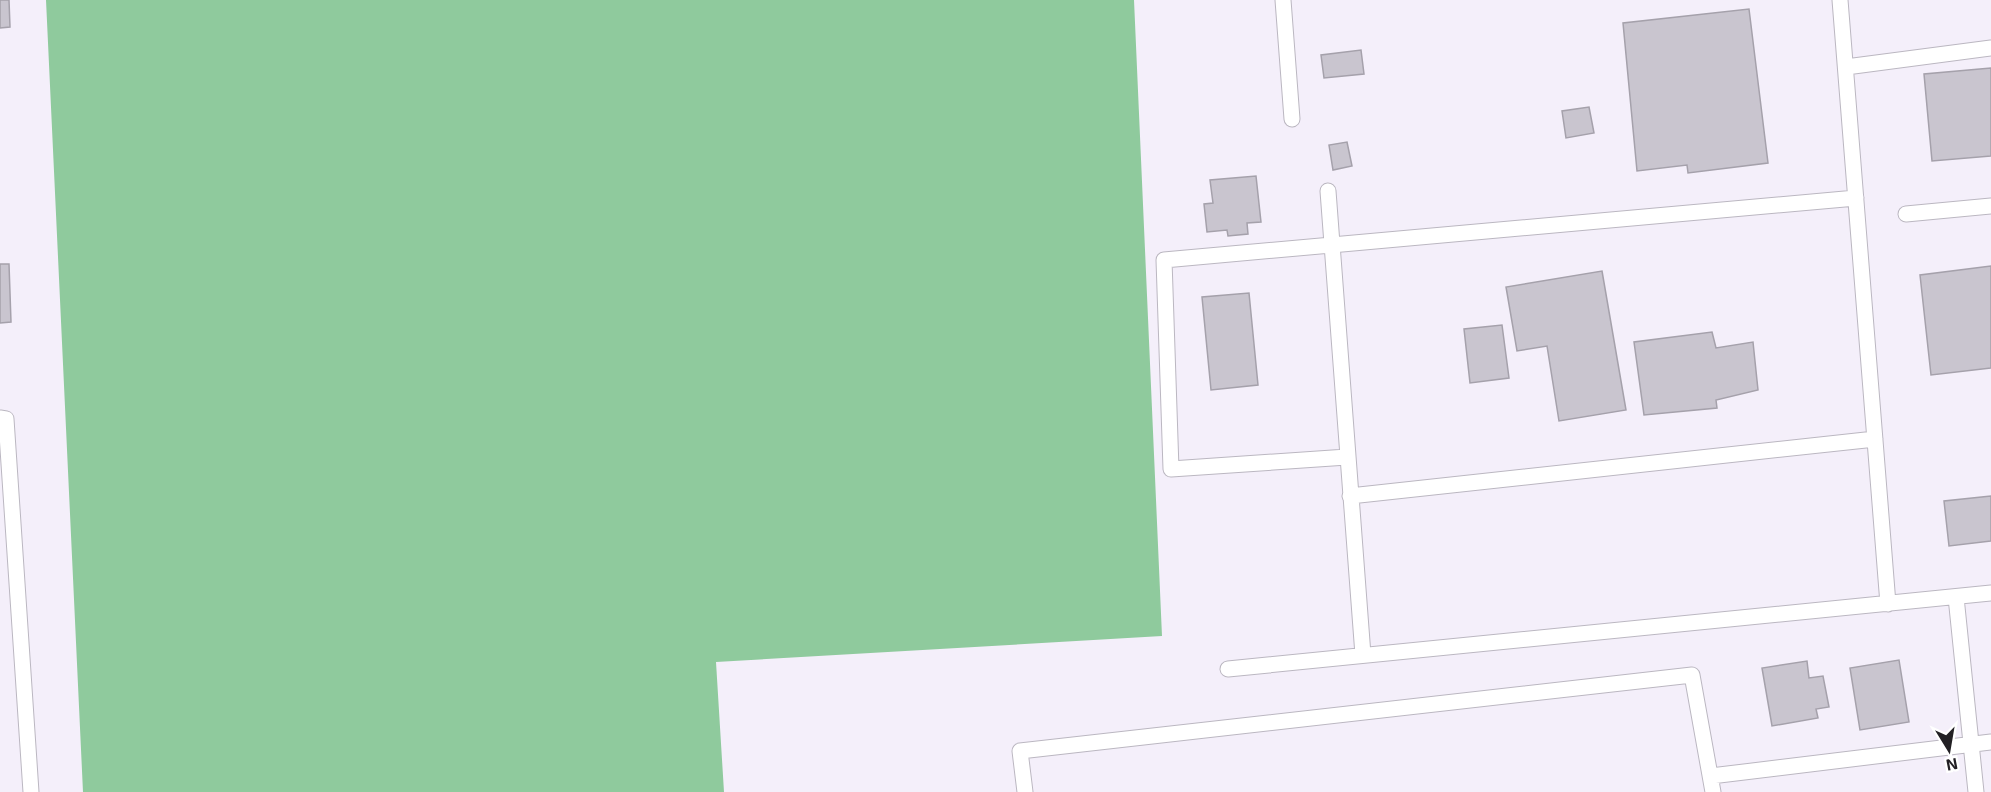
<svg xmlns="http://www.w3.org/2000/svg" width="1991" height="792" viewBox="0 0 1991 792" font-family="'Exo 2',sans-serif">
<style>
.water{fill:#8fca9d}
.building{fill:#c9c5cf;stroke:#a5a1ab;stroke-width:1.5}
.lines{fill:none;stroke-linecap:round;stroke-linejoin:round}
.service-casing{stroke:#bbb7c1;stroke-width:17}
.service{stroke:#fff;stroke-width:15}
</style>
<rect width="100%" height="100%" fill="#f4effa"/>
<path class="water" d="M46 0H1134L1162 636 716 662 724 792H83Z"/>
<path class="building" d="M0 0H9L10 27 0 28Z
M1749 9 1768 163 1688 173 1687 165 1637 171 1623 23Z
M1361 50 1364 74 1324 78 1321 55Z
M1991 68V156L1932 161 1924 74Z
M1589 107 1594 133 1566 138 1562 111Z
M1347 142 1352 166 1333 170 1329 145Z
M1256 176 1261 222 1247 223 1248 234 1228 236 1227 230 1207 232 1204 204 1213 203 1210 180Z
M0 264H9L11 322 0 323Z
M1991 266V368L1931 375 1920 275Z
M1602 271 1626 410 1559 421 1547 346 1517 351 1506 287Z
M1249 293 1258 385 1211 390 1202 297Z
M1502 325 1509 378 1470 383 1464 329Z
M1712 332 1716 348 1753 342 1758 390 1716 400 1717 408 1644 415 1634 342Z
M1991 496V541L1949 546 1944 501Z
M1899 660 1909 722 1860 730 1850 668Z
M1807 661 1809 678 1823 676 1829 707 1816 709 1818 718 1772 726 1762 668Z"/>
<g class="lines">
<g class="service-casing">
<path id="service" d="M1283 0 1292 119
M1840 0 1888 604
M1846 67 1991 48
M1328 191 1363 655
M1906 214 1991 206
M0 418 6 419 31 792
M1347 457 1171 469 1164 260 1856 198
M1350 496 1875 439
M1956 597 1976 792
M1228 669 1991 593
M1711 776 1991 742
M1025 792 1020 751 1692 675 1713 792"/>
</g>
<use href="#service" class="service"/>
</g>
<g transform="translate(1949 750) rotate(169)" stroke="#ffffff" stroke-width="4.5" paint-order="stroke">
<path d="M0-4.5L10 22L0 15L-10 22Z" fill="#222024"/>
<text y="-9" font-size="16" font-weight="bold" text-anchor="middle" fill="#222024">N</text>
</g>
</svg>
